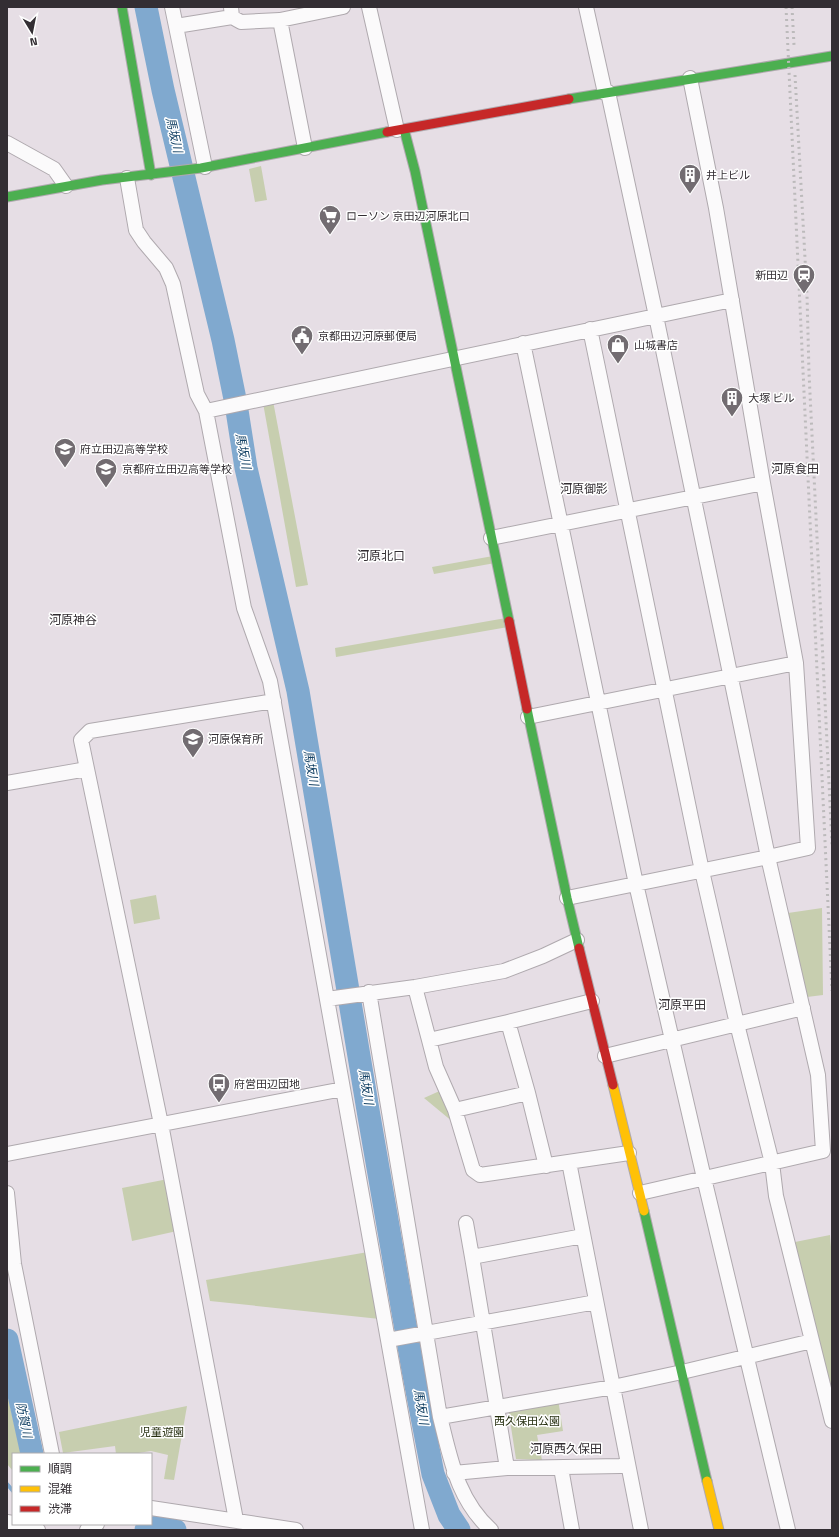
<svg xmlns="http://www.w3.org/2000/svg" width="839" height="1537" viewBox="0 0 839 1537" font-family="'Titillium Web','Noto Sans JP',sans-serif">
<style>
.green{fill:#c7ceaf}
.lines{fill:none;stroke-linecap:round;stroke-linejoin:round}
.stream{stroke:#80a9cf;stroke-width:4}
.river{stroke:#80a9cf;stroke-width:23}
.street-casing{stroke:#afa9ae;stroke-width:16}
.fast-casing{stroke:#afa9ae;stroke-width:11}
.slow-casing{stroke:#afa9ae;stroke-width:11}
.jam-casing{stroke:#afa9ae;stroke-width:11}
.street{stroke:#fbfafb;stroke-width:14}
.fast{stroke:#4caf50;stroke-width:9}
.slow{stroke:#ffc107;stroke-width:9}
.jam{stroke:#c62828;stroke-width:9}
.rail{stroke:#bcbabb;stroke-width:3;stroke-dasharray:2 4;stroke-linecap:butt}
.labels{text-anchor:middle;stroke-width:3;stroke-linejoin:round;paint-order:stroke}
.poi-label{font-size:11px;fill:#332e33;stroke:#fff;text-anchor:start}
.park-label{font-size:11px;fill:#262f10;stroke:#fff}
.water-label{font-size:12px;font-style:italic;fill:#144265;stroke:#fff}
.neighbourhood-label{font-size:12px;fill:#332e33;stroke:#fff}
</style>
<rect width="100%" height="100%" fill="#e6dee5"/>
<path class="green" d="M261 166 267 200 255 202 249 169Z
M273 401 308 585 296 587 263 403Z
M493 556 495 563 434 574 432 567Z
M506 618 508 627 336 657 335 648Z
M156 895 160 919 134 924 130 900Z
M822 908 823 995 807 997 788 913Z
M444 1089 459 1127 424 1098Z
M168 1179 177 1231 132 1241 122 1188Z
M830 1235 832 1259V1395L795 1242Z
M368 1252 380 1319 210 1301 206 1280Z
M7 1393 21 1454H13V1471L7 1464Z
M558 1399 563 1431 537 1435 542 1460 516 1459 508 1408Z
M187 1406 174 1480 164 1479 168 1455 151 1451 132 1454H116L115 1446 63 1453 59 1432Z"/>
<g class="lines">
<path class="stream" d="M7 1484 13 1491"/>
<path class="river" d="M146 7 163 90 223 340 236 404 246 468 298 691 369 1116 413 1370 433 1474 449 1515 459 1530
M7 1340 32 1454
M146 1530 157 1527 175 1530"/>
<g class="street-casing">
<path id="street" d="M172 7 205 167
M231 7 232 17 241 22 280 20 343 7
M369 7 397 130
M586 7 605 93
M280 20 305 148
M176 26 232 17
M608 92 656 316 768 857 818 1075 823 1151 640 1193
M7 143 54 169 66 186
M127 178 136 230 144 242 166 268 173 284 197 394 206 411 244 608 270 681 422 1530
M590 329 702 871 737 1024 772 1163 776 1196 832 1421
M523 343 636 884 704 1178 788 1530
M206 411 732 300
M491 538 763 483
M528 717 796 663
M7 783 87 769
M567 898 768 857 808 848 796 663 763 483 716 208 690 78
M415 987 429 1040 508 1022
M369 992 440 1417C451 1460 457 1499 491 1530
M327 999 415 987 504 971 543 956 577 940
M429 1040 436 1067 455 1110 473 1170 480 1175 629 1153
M605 1056 803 1008
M528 1093 508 1022 592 1001
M455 1110 528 1093 546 1166
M7 1154 343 1089
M569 1162 641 1530
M7 1193 14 1264 52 1454
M466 1223 472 1257 583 1236
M472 1257 507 1468
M388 1340 596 1302
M440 1417 613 1387 682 1372 812 1341
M561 1468 572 1530
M454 1473 507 1468 620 1466 628 1465
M151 1508 296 1530
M236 1520 161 1124 81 740 90 731 274 701
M7 1522 13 1523
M19 1524 38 1530
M87 1530 97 1524"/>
</g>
<g class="fast-casing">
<path id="fast" d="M122 7 151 175
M569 99 832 56
M404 129 415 171 509 621
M7 197 102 180 201 168 387 132
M527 709 567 898 579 948
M644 1211 707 1481"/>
</g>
<g class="slow-casing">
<path id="slow" d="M613 1085 644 1211
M707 1481 719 1530"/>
</g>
<g class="jam-casing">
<path id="jam" d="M387 132 569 99
M509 621 527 709
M579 948 613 1085"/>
</g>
<use href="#street" class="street"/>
<use href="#fast" class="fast"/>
<use href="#slow" class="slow"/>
<use href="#jam" class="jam"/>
<path class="rail" d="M786 7 832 991
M792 7 794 45
M795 75 807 295 809 373 832 845"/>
</g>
<defs>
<g id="building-pin" transform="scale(1.15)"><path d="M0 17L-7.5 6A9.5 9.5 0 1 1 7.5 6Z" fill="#726c71" stroke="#fff"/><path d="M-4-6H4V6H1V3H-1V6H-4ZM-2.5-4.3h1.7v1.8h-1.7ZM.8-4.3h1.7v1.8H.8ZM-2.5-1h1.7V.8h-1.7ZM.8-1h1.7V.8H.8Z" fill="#fff"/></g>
<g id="supermarket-pin" transform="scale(1.15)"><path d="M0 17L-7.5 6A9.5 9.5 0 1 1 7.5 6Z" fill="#726c71" stroke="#fff"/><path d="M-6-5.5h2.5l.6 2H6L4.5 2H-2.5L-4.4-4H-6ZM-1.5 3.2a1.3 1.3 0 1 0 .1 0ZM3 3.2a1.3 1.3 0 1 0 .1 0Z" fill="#fff"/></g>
<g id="station-pin" transform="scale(1.15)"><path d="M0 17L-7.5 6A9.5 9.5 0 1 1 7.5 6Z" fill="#726c71" stroke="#fff"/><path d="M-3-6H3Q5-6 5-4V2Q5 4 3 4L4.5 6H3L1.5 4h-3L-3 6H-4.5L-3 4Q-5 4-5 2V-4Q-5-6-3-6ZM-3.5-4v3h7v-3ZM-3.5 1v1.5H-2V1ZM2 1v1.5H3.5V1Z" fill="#fff"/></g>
<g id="civic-pin" transform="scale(1.15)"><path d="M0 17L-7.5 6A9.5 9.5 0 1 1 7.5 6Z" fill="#726c71" stroke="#fff"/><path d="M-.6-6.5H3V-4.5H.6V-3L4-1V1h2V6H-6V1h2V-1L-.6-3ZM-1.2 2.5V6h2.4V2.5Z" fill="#fff"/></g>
<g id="shop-pin" transform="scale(1.15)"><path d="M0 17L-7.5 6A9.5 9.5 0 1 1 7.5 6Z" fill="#726c71" stroke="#fff"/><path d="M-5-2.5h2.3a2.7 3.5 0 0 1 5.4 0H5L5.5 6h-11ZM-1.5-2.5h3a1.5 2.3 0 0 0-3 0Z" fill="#fff"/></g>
<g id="school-pin" transform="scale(1.15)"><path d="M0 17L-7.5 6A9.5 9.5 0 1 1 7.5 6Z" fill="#726c71" stroke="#fff"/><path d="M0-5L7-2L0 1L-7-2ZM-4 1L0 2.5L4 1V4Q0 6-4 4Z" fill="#fff"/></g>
<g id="bus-pin" transform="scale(1.15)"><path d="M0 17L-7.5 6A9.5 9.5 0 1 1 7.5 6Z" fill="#726c71" stroke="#fff"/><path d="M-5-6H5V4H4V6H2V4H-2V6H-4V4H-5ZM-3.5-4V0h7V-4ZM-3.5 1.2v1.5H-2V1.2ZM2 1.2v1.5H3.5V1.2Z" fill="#fff"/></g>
</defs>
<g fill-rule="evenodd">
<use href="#building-pin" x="690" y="175"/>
<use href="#supermarket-pin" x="330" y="216"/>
<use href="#station-pin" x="804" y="275"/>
<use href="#civic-pin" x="302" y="336"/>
<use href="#shop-pin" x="618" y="345"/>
<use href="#building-pin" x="732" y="398"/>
<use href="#school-pin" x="65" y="449"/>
<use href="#school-pin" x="106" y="469"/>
<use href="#school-pin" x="193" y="739"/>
<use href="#bus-pin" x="219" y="1084"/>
</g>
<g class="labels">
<g class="poi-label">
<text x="706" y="179">井上ビル</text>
<text x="346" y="220">ローソン 京田辺河原北口</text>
<text x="788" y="279" text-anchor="end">新田辺</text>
<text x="318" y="340">京都田辺河原郵便局</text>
<text x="634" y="349">山城書店</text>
<text x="748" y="402">大塚 ビル</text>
<text x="80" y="453">府立田辺高等学校</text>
<text x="122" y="473">京都府立田辺高等学校</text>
<text x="208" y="743">河原保育所</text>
<text x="234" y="1088">府営田辺団地</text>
</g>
<g class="park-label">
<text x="527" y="1425">西久保田公園</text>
<text x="162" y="1436">児童遊園</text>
</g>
<g class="water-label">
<text transform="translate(174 135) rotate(77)" y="4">馬坂川</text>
<text transform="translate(243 451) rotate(79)" y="4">馬坂川</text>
<text transform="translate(311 768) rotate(80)" y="4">馬坂川</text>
<text transform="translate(366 1087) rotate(80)" y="4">馬坂川</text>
<text transform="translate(421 1407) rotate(80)" y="4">馬坂川</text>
<text transform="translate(24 1420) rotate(78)" y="4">防賀川</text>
</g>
<g class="neighbourhood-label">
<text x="795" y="473">河原食田</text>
<text x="584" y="493">河原御影</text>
<text x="381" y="560">河原北口</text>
<text x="73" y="624">河原神谷</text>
<text x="682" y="1009">河原平田</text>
<text x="566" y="1453">河原西久保田</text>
</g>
</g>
<rect width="839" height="1537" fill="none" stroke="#332e33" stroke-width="16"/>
<rect x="12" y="1453" width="140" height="72" fill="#ffffff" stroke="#adabad"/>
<rect x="20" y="1466" width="20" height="6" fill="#4caf50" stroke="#adabad"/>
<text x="48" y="1473" font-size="12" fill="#332e33">順調</text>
<rect x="20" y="1486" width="20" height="6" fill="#ffc107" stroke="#adabad"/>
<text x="48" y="1493" font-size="12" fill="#332e33">混雑</text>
<rect x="20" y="1506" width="20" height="6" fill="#c62828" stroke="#adabad"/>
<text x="48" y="1513" font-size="12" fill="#332e33">渋滞</text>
<g transform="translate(32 32) rotate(170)" stroke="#ffffff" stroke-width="3" paint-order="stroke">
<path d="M0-3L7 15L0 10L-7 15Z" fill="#332e33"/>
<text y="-6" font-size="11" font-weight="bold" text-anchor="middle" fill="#332e33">N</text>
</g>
</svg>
